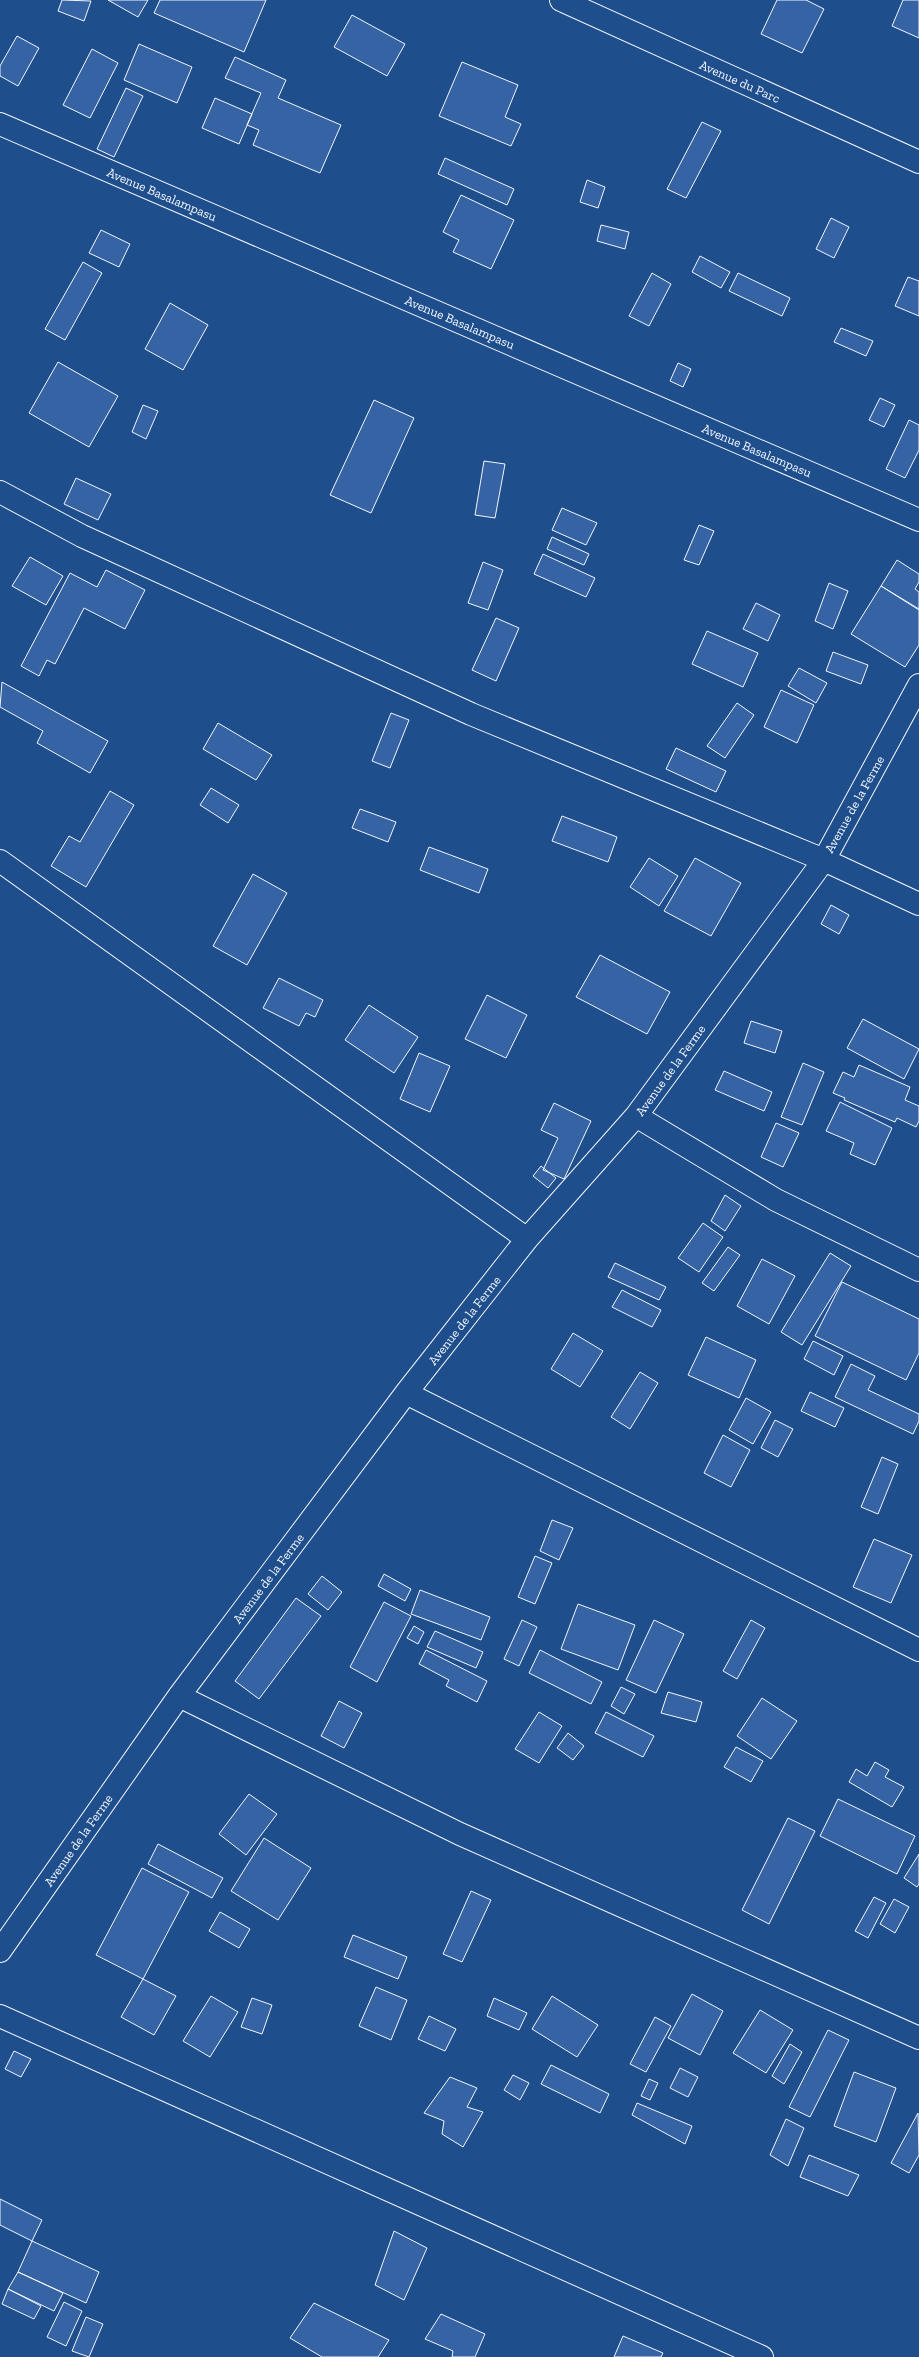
<svg xmlns="http://www.w3.org/2000/svg" width="919" height="2357" viewBox="0 0 919 2357" font-family="'Zilla Slab',serif">
<style>
.building{fill:#3563a3;stroke:#f2f6ff}
.lines{fill:none;stroke-linecap:round;stroke-linejoin:round}
.street-casing{stroke:#f2f6ff;stroke-width:24}
.secondary-casing{stroke:#f2f6ff;stroke-width:24}
.street{stroke:#1f4e8c;stroke-width:22}
.secondary{stroke:#1f4e8c;stroke-width:22}
.labels{text-anchor:middle;stroke-width:3;stroke-linejoin:round;paint-order:stroke}
.street-label{font-size:13px;fill:#f2f6ff;stroke:#1f4e8c}
</style>
<rect width="100%" height="100%" fill="#1f4e8c"/>
<path class="building" d="M62 0 91 1 84 21 58 11Z
M108 0H148L138 17Z
M160 0H266L244 52 154 13Z
M777 0H806L824 9 802 53 761 34Z
M903 0H919V38L892 26Z
M352 15 405 44 387 76 334 47Z
M17 36 39 48 18 86 0 76V66Z
M139 44 192 67 177 103 124 80Z
M92 49 118 63 90 118 63 105Z
M235 57 286 80 278 98 341 125 320 173 253 145 259 130 247 125 261 93 225 78Z
M462 62 518 85 505 117 521 124 511 146 439 116Z
M126 88 143 96 114 157 97 149Z
M215 98 252 114 239 144 202 128Z
M702 122 721 131 686 198 667 189Z
M445 158 514 189 507 205 438 174Z
M587 180 605 187 598 208 580 202Z
M461 195 514 220 491 269 453 252 459 240 443 232Z
M831 218 849 227 834 258 816 249Z
M601 225 629 232 625 249 597 241Z
M101 230 130 244 119 267 89 253Z
M700 256 730 272 721 288 692 272Z
M83 262 102 273 65 340 45 329Z
M652 273 671 284 649 326 629 316Z
M738 273 790 298 782 316 729 291Z
M908 277 919 281V316L895 306Z
M170 303 208 325 183 370 145 349Z
M841 328 873 341 866 356 834 342Z
M58 362 118 396 89 447 29 413Z
M678 363 691 369 683 387 670 381Z
M880 398 895 405 884 427 869 420Z
M374 400 414 418 371 513 330 495Z
M143 405 158 411 146 439 132 432Z
M909 420 919 425V450L905 478 886 469Z
M484 461 505 464 495 518 475 515Z
M76 478 111 494 98 520 64 504Z
M562 508 597 523 586 545 552 530Z
M699 525 714 531 699 565 684 560Z
M552 537 589 554 584 565 547 549Z
M543 554 595 578 586 597 534 574Z
M30 557 63 576 46 605 12 586Z
M897 560 919 574V582L915 589 919 592V609L881 586Z
M483 562 503 570 488 610 468 603Z
M106 570 145 590 125 629 84 608 55 664 47 660 39 676 21 666 70 573 97 587Z
M829 583 848 591 833 629 815 621Z
M881 586 919 610V645L905 667 851 634Z
M756 603 780 615 768 641 743 629Z
M496 618 519 628 496 681 472 670Z
M707 631 758 653 743 687 692 664Z
M833 652 868 665 861 684 826 671Z
M799 668 827 683 816 703 788 686Z
M2 682 108 741 90 773 37 743 43 731 0 707Z
M781 690 814 705 797 743 764 727Z
M737 703 754 715 725 758 707 746Z
M391 713 409 720 390 768 372 761Z
M218 723 272 755 256 780 203 749Z
M676 748 726 771 716 792 666 769Z
M211 788 239 805 228 823 200 805Z
M110 791 134 805 86 887 51 866 69 836 80 842Z
M360 809 396 822 388 842 352 828Z
M562 816 617 837 608 862 552 841Z
M429 847 488 869 479 893 420 870Z
M649 858 678 876 659 906 630 887Z
M695 858 741 883 711 936 664 911Z
M253 874 287 893 247 965 213 946Z
M831 905 849 915 839 934 821 924Z
M600 955 670 992 647 1034 576 997Z
M279 978 323 1000 315 1017 306 1013 299 1026 263 1008Z
M487 995 527 1015 506 1058 465 1039Z
M369 1005 418 1037 394 1073 345 1040Z
M863 1019 919 1049 904 1079 847 1048Z
M751 1021 782 1031 775 1053 744 1043Z
M419 1053 450 1066 430 1112 400 1099Z
M803 1063 824 1072 802 1125 781 1117Z
M859 1065 910 1087 905 1100 919 1106V1121L916 1127 897 1118 895 1122 844 1100 845 1098 833 1093 843 1072 854 1077Z
M724 1071 772 1092 764 1111 715 1090Z
M840 1102 892 1128 875 1165 850 1154 854 1143 826 1131Z
M554 1103 591 1121 564 1179 543 1170 558 1138 541 1130Z
M776 1123 799 1133 783 1167 761 1157Z
M541 1166 556 1178 548 1188 533 1176Z
M725 1195 741 1206 725 1231 711 1221Z
M703 1223 723 1237 699 1272 678 1258Z
M728 1247 740 1255 714 1291 702 1283Z
M830 1253 851 1266 802 1345 781 1332Z
M762 1259 795 1276 769 1324 737 1306Z
M615 1263 666 1287 659 1300 608 1277Z
M842 1282 919 1319V1353L906 1380 815 1336Z
M622 1290 661 1310 652 1327 612 1307Z
M573 1333 603 1351 580 1387 551 1369Z
M706 1337 756 1360 739 1398 688 1375Z
M813 1341 843 1356 834 1375 804 1359Z
M851 1364 875 1376 868 1390 919 1414V1421L913 1434 835 1397Z
M640 1372 658 1383 630 1429 611 1417Z
M810 1392 844 1408 835 1427 801 1411Z
M746 1398 771 1412 753 1444 729 1430Z
M775 1420 793 1429 778 1457 761 1448Z
M723 1435 750 1450 731 1487 704 1473Z
M882 1457 898 1464 878 1514 861 1507Z
M552 1520 573 1528 559 1560 540 1551Z
M874 1539 912 1555 891 1603 853 1587Z
M535 1556 552 1563 535 1604 518 1597Z
M384 1574 411 1589 405 1601 378 1586Z
M322 1576 342 1592 328 1610 308 1594Z
M420 1590 490 1617 481 1640 411 1614Z
M296 1598 321 1616 259 1699 235 1681Z
M384 1602 411 1616 377 1682 350 1667Z
M578 1604 635 1625 618 1670 561 1649Z
M522 1620 537 1627 519 1666 504 1659Z
M654 1620 684 1634 656 1693 626 1680Z
M751 1620 765 1628 737 1679 723 1671Z
M414 1626 424 1632 418 1644 407 1638Z
M435 1631 483 1652 476 1668 427 1647Z
M426 1650 487 1681 477 1702 446 1686 449 1680 419 1664Z
M540 1650 602 1682 591 1704 529 1673Z
M621 1687 635 1694 624 1714 611 1706Z
M668 1692 702 1702 696 1722 661 1713Z
M762 1698 797 1721 771 1759 737 1736Z
M339 1701 362 1713 344 1748 321 1736Z
M539 1712 562 1726 539 1763 515 1749Z
M606 1712 654 1736 643 1757 595 1733Z
M568 1733 584 1746 573 1760 557 1748Z
M736 1747 763 1761 751 1782 724 1767Z
M875 1762 889 1770 885 1777 904 1787 892 1807 849 1782 856 1769 867 1776Z
M249 1794 277 1814 246 1855 219 1834Z
M838 1799 915 1836 897 1874 820 1836Z
M788 1818 815 1831 769 1924 742 1910Z
M264 1838 311 1868 278 1920 231 1891Z
M158 1844 223 1878 212 1898 148 1864Z
M919 1854V1884L917 1887 904 1878Z
M142 1868 189 1892 143 1979 96 1955Z
M471 1891 491 1900 462 1962 443 1954Z
M874 1897 886 1903 868 1938 855 1931Z
M894 1899 909 1907 895 1933 880 1924Z
M220 1912 250 1929 239 1948 209 1931Z
M353 1935 407 1957 398 1979 344 1957Z
M143 1979 176 1996 154 2035 121 2017Z
M376 1987 407 2000 391 2040 359 2026Z
M692 1994 723 2011 700 2055 668 2038Z
M211 1996 238 2012 210 2057 183 2041Z
M552 1996 598 2025 577 2057 532 2029Z
M252 1998 272 2005 262 2034 241 2027Z
M494 1998 527 2013 519 2030 487 2016Z
M760 2010 793 2030 766 2073 733 2053Z
M429 2016 456 2029 445 2051 418 2039Z
M655 2017 671 2026 646 2072 630 2064Z
M828 2030 849 2040 810 2117 789 2107Z
M790 2044 802 2052 784 2084 772 2076Z
M14 2051 31 2059 21 2077 5 2069Z
M551 2065 609 2094 600 2113 541 2084Z
M680 2068 698 2077 688 2097 670 2088Z
M854 2072 896 2088 876 2142 834 2126Z
M513 2075 529 2083 520 2100 504 2090Z
M450 2077 477 2088 467 2107 483 2112 463 2147 442 2134 444 2121 424 2113Z
M649 2079 658 2083 650 2100 641 2096Z
M637 2103 692 2126 685 2144 632 2115Z
M918 2113 919 2155 909 2173 891 2163Z
M786 2119 804 2128 788 2166 770 2155Z
M809 2155 859 2175 848 2196 800 2177Z
M0 2199 42 2220 32 2241 0 2225Z
M394 2231 427 2248 404 2300 375 2285Z
M32 2241 99 2272 86 2303 18 2272Z
M18 2272 63 2293 54 2311 8 2289Z
M8 2289 41 2306 34 2319 2 2304Z
M64 2302 82 2311 66 2346 47 2337Z
M314 2303 389 2340 378 2357H322L290 2338Z
M441 2314 485 2334 475 2357H452L453 2351 425 2339Z
M86 2317 103 2324 89 2357 72 2351Z
M623 2336 663 2353 661 2357H614Z"/>
<g class="lines">
<g class="street-casing">
<path id="street" d="M0 124 919 520
M0 492 82 536 471 714 824 860 919 904
M0 861 527 1239
M636 1116 776 1200 919 1270
M406 1393 919 1650
M179 1696 460 1834 919 2038
M0 1951 179 1696 406 1393 527 1239 636 1116 824 860 919 685
M0 2016 762 2357"/>
</g>
<g class="secondary-casing">
<path id="secondary" d="M561 0 919 162"/>
</g>
<use href="#street" class="street"/>
<use href="#secondary" class="secondary"/>
</g>
<g class="labels">
<g class="street-label">
<text transform="translate(740 81) rotate(24)" y="5">Avenue du Parc</text>
<text transform="translate(162 194) rotate(23)" y="5">Avenue Basalampasu</text>
<text transform="translate(460 322) rotate(23)" y="5">Avenue Basalampasu</text>
<text transform="translate(757 450) rotate(23)" y="5">Avenue Basalampasu</text>
<text transform="translate(854 804) rotate(-61)" y="5">Avenue de la Ferme</text>
<text transform="translate(670 1070) rotate(-54)" y="5">Avenue de la Ferme</text>
<text transform="translate(464 1320) rotate(-52)" y="5">Avenue de la Ferme</text>
<text transform="translate(268 1578) rotate(-53)" y="5">Avenue de la Ferme</text>
<text transform="translate(78 1840) rotate(-55)" y="5">Avenue de la Ferme</text>
</g>
</g>
</svg>
